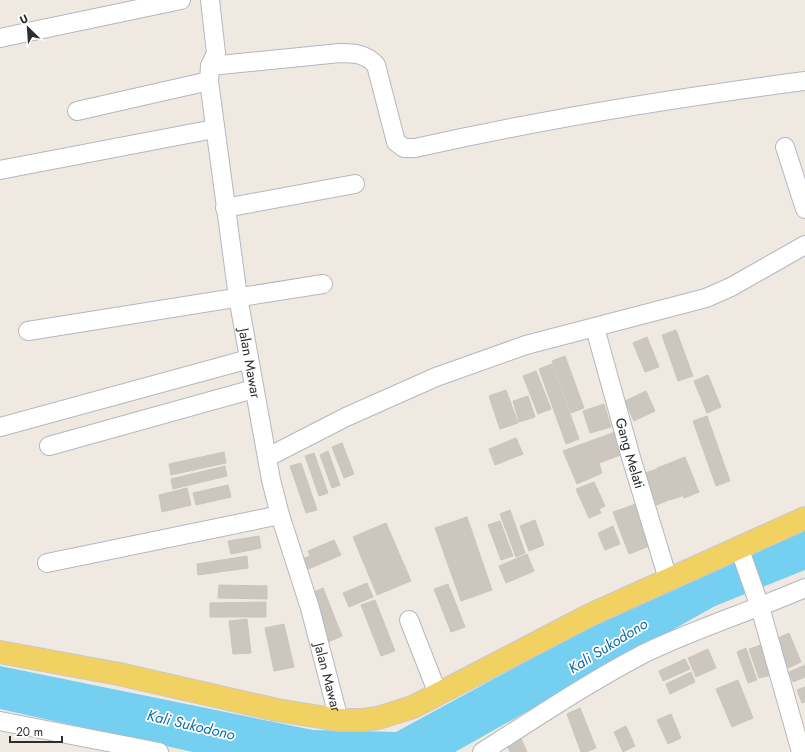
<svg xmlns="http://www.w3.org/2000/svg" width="805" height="752" viewBox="0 0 805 752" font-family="Jost,sans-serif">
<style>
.water{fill:#75cff0}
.building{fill:#cbc7bf;stroke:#cbc5ba}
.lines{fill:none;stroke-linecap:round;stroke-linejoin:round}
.minor-casing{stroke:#b4b7c1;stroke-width:20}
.major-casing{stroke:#c9c9c9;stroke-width:24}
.minor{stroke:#fff;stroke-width:18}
.major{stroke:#f2d163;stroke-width:22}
.labels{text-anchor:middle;stroke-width:3.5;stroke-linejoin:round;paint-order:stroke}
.street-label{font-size:14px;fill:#2e2e2e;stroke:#fff}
.water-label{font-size:15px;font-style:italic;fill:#0d6fa3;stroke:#fff}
</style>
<rect width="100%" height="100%" fill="#efe9e1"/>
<path class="water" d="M805 524V570L715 606 455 752H193L0 709V666L313 730 396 732 709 562Z"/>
<path class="building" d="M676 330 693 376 678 381 662 335Z
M647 337 659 367 645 372 633 343Z
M565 356 584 408 571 413 552 361Z
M552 364 579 439 566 444 539 369Z
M536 371 551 409 538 414 523 376Z
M708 375 721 407 707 413 694 381Z
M506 390 518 423 500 429 489 396Z
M646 391 655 411 634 421 625 401Z
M528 396 535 417 519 422 513 401Z
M604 404 611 427 590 433 583 411Z
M707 416 730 481 716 486 693 421Z
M618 431 626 453 599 463 602 473 577 484 563 451Z
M516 438 523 454 495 465 489 449Z
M342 443 354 474 344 478 332 447Z
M328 451 340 485 332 488 320 455Z
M224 452 226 463 171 475 169 464Z
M314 453 328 493 319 496 305 456Z
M685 457 699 492 684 498 670 463Z
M301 463 317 510 306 513 290 466Z
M670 463 682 496 670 500 657 468Z
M225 466 227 476 173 489 171 479Z
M657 469 669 500 654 506 642 474Z
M594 482 605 506 599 509 601 513 589 518 576 489Z
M228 485 231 497 196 505 193 493Z
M187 488 191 505 162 512 159 495Z
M636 504 652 545 629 554 613 512Z
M510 510 525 553 516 557 500 514Z
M467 517 492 590 461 601 435 528Z
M535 520 544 545 529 551 520 526Z
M500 521 513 556 501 560 488 525Z
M386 523 411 581 377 595 353 537Z
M613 526 620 544 605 550 598 533Z
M259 536 261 548 231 554 228 541Z
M334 540 341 555 306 570 302 559 310 556 308 551Z
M527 554 534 571 506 583 499 566Z
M247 556 248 568 198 575 197 564Z
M367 583 373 597 349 607 343 593Z
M448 584 465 627 451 632 434 589Z
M219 585 267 586V599L218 598Z
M323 588 342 636 328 642 309 594Z
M375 600 395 651 381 656 361 605Z
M266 602V617H210V603Z
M247 619 251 653 233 654 229 621Z
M284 624 294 667 274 671 265 628Z
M789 633 801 662 788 668 776 639Z
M761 645 771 675 759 678 749 649Z
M746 648 757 680 748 683 737 652Z
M708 649 716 668 696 677 688 658Z
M685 659 690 669 663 681 659 671Z
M805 665V677L793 682 789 672Z
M691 672 695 682 670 694 666 684Z
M738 680 753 718 732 727 716 689Z
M805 687V702L802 703 797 690Z
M580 708 596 748 586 752H581L567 714Z
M671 714 681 738 668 744 657 720Z
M626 726 635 746 623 752 614 732Z
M520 736 527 752H510L506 742Z"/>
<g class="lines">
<g class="minor-casing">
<g id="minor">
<path id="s1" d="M210 0 216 53 210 66 209 81 238 297 271 480 280 515 310 608 339 720"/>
<path d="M0 38 181 0"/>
<path d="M210 66 340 53C355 53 366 54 376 65L396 142 404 148H415C544 119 674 98 805 81"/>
<path d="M77 111 209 81"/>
<path d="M785 147 805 209"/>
<path d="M0 170 214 129"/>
<path d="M225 208 355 184"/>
<path id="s2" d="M595 328 630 454 668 579"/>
<path d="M28 331 323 284"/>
<path d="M0 427 249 359"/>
<path d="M49 446 254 389"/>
<path d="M268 457 346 417 436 377 526 345 706 298 731 287 805 245"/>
<path d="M739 547 760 607 801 752"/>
<path d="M47 563 280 515"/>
<path d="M409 620 438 694"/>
<path d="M0 721 159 752"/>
<path d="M482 752C536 718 589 682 645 653 697 628 752 611 805 588"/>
</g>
</g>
<g class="major-casing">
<path id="major" d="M0 652 119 674 277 710 339 720H363L378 718 413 707 590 615 805 518"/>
</g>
<use href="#minor" class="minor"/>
<use href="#major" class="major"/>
</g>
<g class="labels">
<g class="street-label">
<text dy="5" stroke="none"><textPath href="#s1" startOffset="368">Jalan Mawar</textPath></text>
<text dy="5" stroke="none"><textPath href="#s2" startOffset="130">Gang Melati</textPath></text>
<text dy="5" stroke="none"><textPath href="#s1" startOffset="692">Jalan Mawar</textPath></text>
</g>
<g class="water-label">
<text transform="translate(608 646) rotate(-32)" y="5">Kali Sukodono</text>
<text transform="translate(191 725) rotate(13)" y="5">Kali Sukodono</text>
</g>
</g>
<g transform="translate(28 28) rotate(335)" stroke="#ffffff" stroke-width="3" paint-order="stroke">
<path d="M0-3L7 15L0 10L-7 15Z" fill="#2e2e2e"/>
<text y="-6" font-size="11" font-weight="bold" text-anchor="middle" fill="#2e2e2e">U</text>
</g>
<path d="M10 736v6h52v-6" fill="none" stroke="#2e2e2e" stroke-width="2"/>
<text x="16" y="736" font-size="12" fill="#2e2e2e" stroke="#ffffff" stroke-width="3" paint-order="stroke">20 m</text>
</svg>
